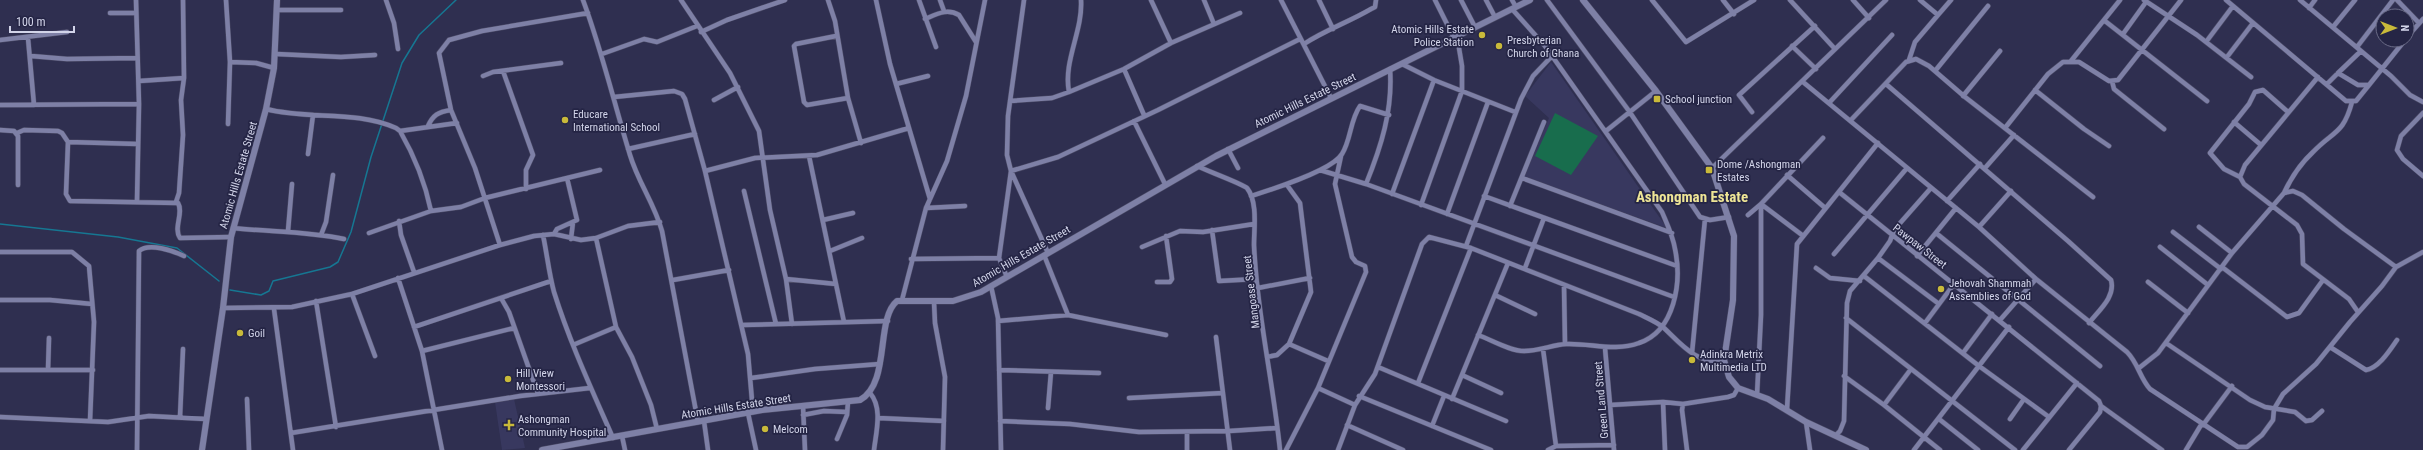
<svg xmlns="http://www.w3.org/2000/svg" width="2423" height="450" viewBox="0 0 2423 450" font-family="'Roboto Condensed',sans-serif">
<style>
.built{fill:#38385f}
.green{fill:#186d4d}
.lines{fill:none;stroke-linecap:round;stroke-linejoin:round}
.stream{stroke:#167792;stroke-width:1.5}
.street-casing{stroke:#4c4b67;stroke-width:5.5}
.secondary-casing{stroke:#4c4b67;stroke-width:7}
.street{stroke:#7e80a6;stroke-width:4.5}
.secondary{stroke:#7e80a6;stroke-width:6}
.poi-dot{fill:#c9ba3a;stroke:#252545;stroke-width:1.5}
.labels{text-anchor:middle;stroke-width:3.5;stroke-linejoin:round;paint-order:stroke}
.poi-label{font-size:11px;fill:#d2d4e9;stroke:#252545;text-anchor:start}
.street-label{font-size:11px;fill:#d2d4e9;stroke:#252545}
.district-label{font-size:15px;font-weight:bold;fill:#eee596;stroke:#252545}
</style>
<rect width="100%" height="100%" fill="#2f2f50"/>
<path class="built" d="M1551 62 1667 228 1524 177 1549 118 1525 96Z
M514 399 525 448 502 450 495 402Z"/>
<path class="green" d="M1555 113 1598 136 1571 175 1535 156Z"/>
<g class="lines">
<path class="stream" d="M0 224 118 237 177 248 219 281
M230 290 261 295 269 291 273 281 330 267 338 262 351 232 371 157 402 63 419 35 456 0"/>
<g class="street-casing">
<path id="street" d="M136 0 139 104 137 201
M226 0 230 62 228 124
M386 0 394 23 398 49
M583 0C602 51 614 103 630 155 638 182 654 203 662 231L698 422
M681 0 730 73 759 131 770 210 786 279 792 324
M828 0 835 21 848 98 861 143
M876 0 890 64 930 199
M919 0 936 47
M940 0 944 11
M1024 0 1008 116 1007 155 1011 171 1048 253
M1151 0 1171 43
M1204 0 1214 24
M1281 0 1331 98
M1319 0 1333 29
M1435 0 1454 38
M1461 0 1475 27
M1486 0 1495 17
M1512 0 1516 7
M1547 0 1629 111 1700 217 1710 220 1729 217
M1652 0 1686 42 1754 0
M1723 0 1734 14
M1790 0 1835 49
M1853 0 1869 18
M2144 0 2197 35 2251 77
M2226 0 2346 101H2356L2369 85
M2300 0 2391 76 2410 95 2423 102
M2397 0 2419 23
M2309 8 2315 0
M277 10H341
M110 13H136
M1938 15 1951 0
M925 19C937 14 947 8 959 15L976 42
M2105 21 2207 101
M2333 27 2355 0
M701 32 727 20 785 0
M2123 34 2146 2
M836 36 796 44 794 46 804 102 807 105 848 98
M2407 37 2423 19
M28 38 34 105
M0 40 67 32
M2206 42 2233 6
M1304 44C1325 30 1349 22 1371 9L1375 7 1376 0
M1792 46 1816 69
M2357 47 2393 0
M276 54 341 57 375 55
M602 54 644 39 657 42 697 26
M31 56 67 59 137 58
M2227 57 2253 23
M1909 60 1915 42 1938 15 1920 0
M2071 61 2120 0
M230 62 256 63 274 68
M1402 64 1434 80 1515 112
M1124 69 1144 115
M503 71 533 155 526 170V189
M1935 71 1988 6
M2338 73 2361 51
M483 76 493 72 561 63
M2318 77 2245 165 2240 177 2244 184 2297 225 2302 234 2303 264 2349 299 2358 312
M139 81 184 78
M2112 81 2114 89 2164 129
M1803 82 1979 227 2036 279 2127 352C2138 363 2140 378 2150 389L2238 447H2247L2262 435 2273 420 2274 409 2283 394 2316 364 2350 322 2382 286 2396 267 2423 252
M896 84 928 76
M1886 84 2068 241 2111 280C2116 297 2098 311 2089 323
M2327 84 2338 73 2358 85H2369L2405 40
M2035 90 2084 129 2109 146
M1069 92C1063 61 1083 31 1081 0
M1963 96 2000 51
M614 97 674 91 682 94 685 99 705 171 748 354 753 412
M714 100 738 87
M1010 101 1052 98 1069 92 1124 69 1171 43 1240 13
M1829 103 1892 35
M0 105 139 104
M266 109C309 120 355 110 396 128L400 131C415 157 425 182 431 211
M1752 112 1739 95 1815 26
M2423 113 2401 136 2397 150 2403 159 2423 176
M1851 120 1906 62 1916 59 1929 66 1965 97 2093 197
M1134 121 1165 184
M2234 122 2261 145
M428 126C433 115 438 112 451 110
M2005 128 2048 74 2063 62H2079L2109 81 2118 80 2181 0
M0 130 14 131 18 136V185
M400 131 457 123
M1606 131 1656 91
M17 133 24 130 58 131 62 133 68 142
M68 142 66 194 70 201 178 203C184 213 173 228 180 238L231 237
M68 142 138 144
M628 149 695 134
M1228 149 1238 168
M308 154 313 115
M809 156 844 322
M1197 166C1205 170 1243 184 1247 188 1258 202 1254 228 1254 245 1257 313 1273 381 1280 450
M1712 168 1886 0
M1985 168 2014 135
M1320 170 1366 184 1674 297
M705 171 755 158 817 155 909 128
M1787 175 1824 207
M2240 177 2224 169 2210 153 2249 104 2255 92 2263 90 2288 112
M1522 178 1672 233
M1366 184C1381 147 1393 110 1390 69
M744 191 776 324
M1839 192 2099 401 2101 406 2162 450
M2284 193C2291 178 2301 163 2313 152 2334 130 2343 135 2352 102
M1392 194 1434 80
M1251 196C1270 190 1332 171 1342 154 1351 140 1350 120 1360 106L1389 115
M1484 196 1677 266
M1947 201 1980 164
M176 202 179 193 183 135 181 100 184 78 183 0
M1761 204 1802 235
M1421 205 1462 91V66L1457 36
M1510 206 1544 122
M926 208 965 206
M1447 214 1488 102
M1748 215 1761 204 1823 138
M823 220 853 213
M399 221 401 235 414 272
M1979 227 2011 191
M2199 227 2232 253
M233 228C270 232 306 231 344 239
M1212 230 1219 281 1256 279
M288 231 292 184
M2173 232 2221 269
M369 233 431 211 461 207 485 198 600 170
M1936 233 2100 366
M554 234 557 229 577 220 567 178
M321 235 326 222 333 175
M543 235C547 254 549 274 554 292 570 343 592 390 613 438
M596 238 616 327 632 357 651 405 657 429
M571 239 573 222
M500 245 475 168 451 110 439 53 449 40 482 31 588 13
M1466 246 1521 99 1533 76 1552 56
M1142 247 1180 231 1203 232 1254 224
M2160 247 2208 285
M830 251 862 238
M0 252H72L89 266 94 322 90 421
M1834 254 1907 168
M1044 255 1068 315
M1917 256 1956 208
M1878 258 1939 304
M911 259 999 258
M2222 267 2287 317 2299 313 2323 280
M1525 268 1544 218
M1816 268 1830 278 1860 281
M1864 276 1979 366 2049 417
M1007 277 999 258 1011 171 1058 157 1158 110 1300 39
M398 278 422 351 442 450
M786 279 836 284
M673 280 729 270
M1157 282H1170L1172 279 1166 236
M2148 282 2188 313
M1564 285 1565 344
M991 286 998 318 1001 450
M1258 288 1310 278
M352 294 375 356
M1495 295 1535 314
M501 298 509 312 538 394
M0 300H50L92 304
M902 300 926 208 947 161 966 96 985 0
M316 301 336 427
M934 302 935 323 945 377 943 450
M223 308 292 307 352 294 500 245 534 236 554 234 581 240 596 238 628 226 660 222
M274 309 293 450
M1846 318 2015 450
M2000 320 2036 279
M998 321 1068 315 1166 335
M1925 323 1954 284
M742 325 888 321
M414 327 551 281
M1478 335C1492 340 1510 351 1524 351 1539 351 1552 345 1566 344 1591 343 1615 352 1639 343 1675 331 1682 282 1675 249 1673 236 1667 224 1662 212L1545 46 1512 9
M1216 337 1230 450
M2166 343 2250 400 2265 407 2295 412 2306 421 2312 420 2322 411
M1289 344 1328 361
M573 345 616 327
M2330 347 2366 370C2379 368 2390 350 2397 340
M1605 348 1614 450
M1543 349 1556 446
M422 351 514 328
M1692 353 1705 219
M1963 353 1992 314
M1267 357 1277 355 1289 344 1311 292 1300 203 1287 185
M1378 367 1506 421
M2139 368 2158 353 2232 253 2284 193 2293 191 2302 195 2344 229 2396 267
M0 370H93
M48 370 49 338
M999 370 1099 373
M1462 375 1501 393
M1844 376 1884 405 1940 450
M751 378 815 369 880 364
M1418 383 1471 248
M1318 388 1355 405
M870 393C883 408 876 432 874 450
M1757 395 1761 315V204
M1359 396 1491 450
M1129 398 1223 393
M247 399 249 450
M1452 399 1508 263
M1663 402 1665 450
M1683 404 1682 410 1687 450
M1610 405 1663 402 1683 404 1728 397 1734 395 1738 388
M1884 405 1911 369
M803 406 805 450
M1048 408 1051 372
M1787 409 1797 244 1878 143
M748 413 756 450
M803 415 824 411 847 412
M0 417 108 422 149 416 206 419
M180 417 183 349
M878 418 944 421
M1939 419 1978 450
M2010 419 2024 399
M704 421 708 450
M1000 421 1070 424 1139 432 1229 431 1277 428
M1806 422 1810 450
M1347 425 1403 450
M2203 425 2232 386
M1432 426 1444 396
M1187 432V450
M291 433 520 396 590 388
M1836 435 1840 431 1844 421 1847 303 1850 291 1878 258 1890 241 1894 230 1931 188
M622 436 625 450
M837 439 847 415 848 402
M137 450 139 251C149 242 173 251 184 256
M1286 450 1318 388 1366 272 1365 266 1356 262 1352 257 1335 184 1341 156
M1338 450 1355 405 1375 374 1422 244 1429 237 1471 248 1639 314C1647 318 1657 322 1664 328 1680 343 1698 366 1724 360
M1548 450 1556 446 1614 445
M1914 450 2009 327
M2023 450 2077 383
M2069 450 2100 412 2101 406
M2186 450 2201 425"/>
</g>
<g class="secondary-casing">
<path id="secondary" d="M1583 0 1656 91 1712 168 1734 236 1733 300 1724 360 1729 377 1738 388 1768 399 1806 422 1866 450
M202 450 223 308 231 237 266 109 274 68 277 0
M542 450 762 410 860 400C891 383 875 319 897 301H953L981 292 1216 156 1530 0"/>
</g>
<use href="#street" class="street"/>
<use href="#secondary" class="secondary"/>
</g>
<g class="poi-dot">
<circle cx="1482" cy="35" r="4"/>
<circle cx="1499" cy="46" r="4"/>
<rect x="1653" y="95" width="8" height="8" rx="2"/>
<circle cx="565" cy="120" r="4"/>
<rect x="1705" y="166" width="8" height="8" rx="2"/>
<circle cx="1941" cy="289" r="4"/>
<circle cx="240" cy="333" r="4"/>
<circle cx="1692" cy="360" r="4"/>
<circle cx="508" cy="379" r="4"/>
<path d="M507 419h4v4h4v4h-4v4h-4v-4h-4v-4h4z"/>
<circle cx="765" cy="429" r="4"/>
</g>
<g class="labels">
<g class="poi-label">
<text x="1474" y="33" text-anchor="end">Atomic Hills Estate<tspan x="1474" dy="13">Police Station</tspan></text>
<text x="1507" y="44">Presbyterian<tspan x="1507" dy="13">Church of Ghana</tspan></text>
<text x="1665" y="103">School junction</text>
<text x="573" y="118">Educare<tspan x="573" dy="13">International School</tspan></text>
<text x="1717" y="168">Dome /Ashongman<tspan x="1717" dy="13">Estates</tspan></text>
<text x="1949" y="287">Jehovah Shammah<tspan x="1949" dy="13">Assemblies of God</tspan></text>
<text x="248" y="337">Goil</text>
<text x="1700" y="358">Adinkra Metrix<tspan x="1700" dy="13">Multimedia LTD</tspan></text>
<text x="516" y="377">Hill View<tspan x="516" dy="13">Montessori</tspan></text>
<text x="518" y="423">Ashongman<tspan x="518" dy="13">Community Hospital</tspan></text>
<text x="773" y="433">Melcom</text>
</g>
<g class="street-label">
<text transform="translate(1305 100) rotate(-26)" y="4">Atomic Hills Estate Street</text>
<text transform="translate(238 175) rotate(-74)" y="4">Atomic Hills Estate Street</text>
<text transform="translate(1920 246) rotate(38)" y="4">Pawpaw Street</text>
<text transform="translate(1021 256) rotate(-30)" y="4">Atomic Hills Estate Street</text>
<text transform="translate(1251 292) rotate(-97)" y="4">Mangoase Street</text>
<text transform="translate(1601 400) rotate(-95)" y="4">Green Land Street</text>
<text transform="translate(736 406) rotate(-9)" y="4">Atomic Hills Estate Street</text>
</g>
<g class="district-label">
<text x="1692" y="202">Ashongman Estate</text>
</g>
</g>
<g transform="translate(2395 28) rotate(90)"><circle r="19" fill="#252545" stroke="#6a6b87"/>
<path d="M0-3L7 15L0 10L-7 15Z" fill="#c9ba3a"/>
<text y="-6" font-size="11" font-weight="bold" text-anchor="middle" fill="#d2d4e9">N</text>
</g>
<path d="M10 26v6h64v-6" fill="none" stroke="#d2d4e9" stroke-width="2"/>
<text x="16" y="26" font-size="12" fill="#d2d4e9" stroke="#252545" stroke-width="3" paint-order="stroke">100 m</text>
</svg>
